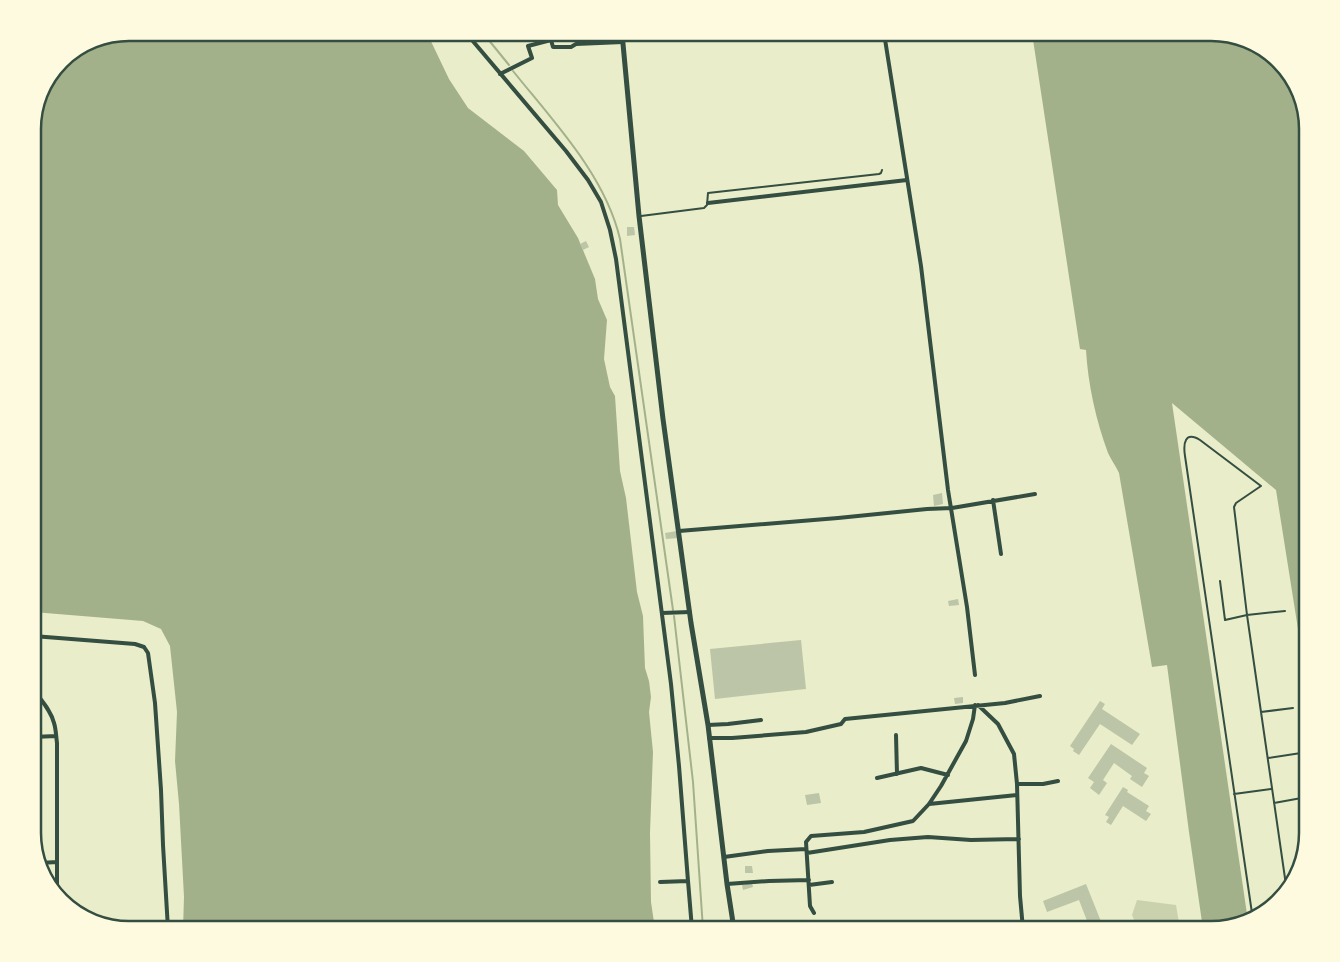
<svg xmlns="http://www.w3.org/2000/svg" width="1340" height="962" viewBox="0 0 1340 962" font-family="Inter,sans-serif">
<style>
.green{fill:#cad2ad}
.water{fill:#a3b18a}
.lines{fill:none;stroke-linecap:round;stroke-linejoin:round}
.stream{stroke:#a3b18a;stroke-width:2}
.building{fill:#bcc5a7}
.service{stroke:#344e41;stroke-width:2}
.minor{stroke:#344e41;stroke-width:4}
.tertiary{stroke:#344e41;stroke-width:5}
.rim{fill:none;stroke:#344e41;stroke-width:2.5}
</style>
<rect width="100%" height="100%" fill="#e9edc9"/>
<path class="green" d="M1137 900 1176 905 1180 929H1138L1132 915Z"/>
<path class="water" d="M129 33H427L449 79 468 108 524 151 557 190 558 205 578 238 595 279 598 299 607 320 604 359 610 387 615 396 620 471 626 498 637 592 643 616 645 668 649 681 651 697 649 712 653 752 650 833 651 902 655 929H183L184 897 179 804 175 761 177 712 170 646 161 629 143 621 33 612V123L42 87 65 57Z
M1032 33H1211L1269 52 1297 86 1307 129V686L1276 490 1172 403 1248 921 1211 929H1203L1189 832 1167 665 1152 667 1119 473C1116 466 1111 460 1108 453 1096 420 1088 385 1086 350L1080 349Z"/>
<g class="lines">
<path class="stream" d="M483 33 509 65
M513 71C553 121 605 175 620 239L673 610
M674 616 693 782 703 929"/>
</g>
<path class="building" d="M555 33H568L565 39 554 34Z
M627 227H634L635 235 627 236Z
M586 241 589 247 583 250 580 244Z
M942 493 943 504 934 506 933 495Z
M677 531 678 538 666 539 665 533Z
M958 599 959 605 949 606 948 601Z
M801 640 806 689 715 699 710 649Z
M963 697V703L955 704 954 698Z
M1100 701 1105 704 1102 709 1140 734 1132 745 1100 724 1079 755 1073 751 1074 749 1070 746Z
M1111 744 1147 768 1144 773 1149 776 1142 787 1130 779 1132 776 1114 763 1103 780 1107 783 1099 795 1090 788 1094 782 1088 778Z
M1123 787 1128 790 1127 792 1149 806 1146 811 1151 814 1146 821 1123 806 1111 825 1106 822 1109 817 1105 815Z
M819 793 821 803 807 805 805 795Z
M745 866H752L753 873H745Z
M752 883 753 887 743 890 742 885Z
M1086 884 1104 929H1081L1089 926 1079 900 1047 912 1043 901Z"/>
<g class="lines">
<path class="service" d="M641 216 704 208 707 205 708 193 879 174 881 173 882 170
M1220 581 1225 620 1247 615 1285 611
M1261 712 1293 708
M1268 758 1301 753
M1234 794 1271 789
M1274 803 1307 797
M1253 920C1230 765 1209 610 1185 456 1183 443 1185 431 1200 440L1261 486 1236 503 1234 507 1247 615 1287 892"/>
<path class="minor" d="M466 33 566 151 588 180 601 202 610 230 616 259 671 684 679 766 688 881 692 929
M884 33 921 266 948 490 967 607 975 675
M500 74 532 58 528 46 551 40 553 47H571L576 44 623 42
M708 203 907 180
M993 500 1001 554
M679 531 838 518 927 509 952 508 1035 494
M662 613 690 612
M33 636 135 644 144 647 148 653 155 703 161 790 163 845 168 929
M33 689C40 699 51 710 54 723 56 729 56 736 57 743V894
M978 705 998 724 1014 754 1017 784 1020 896 1023 929
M708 725 728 724 761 720
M896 735 897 774
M33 737 56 736
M709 738H732L806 732 841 724 845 719 1005 703 1040 696
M33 749H39
M877 778 921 768 948 775
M1017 784H1043L1058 781
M929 804 1017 795
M807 853 890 840 928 837 971 840 1019 839
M724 857 768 851 806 849
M40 863 57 862
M660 882 688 881
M727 884 769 881 809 880
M809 885 832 882
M814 913 810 906 806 842 811 836 864 832 913 821 929 804 941 786 966 741 973 719 975 705"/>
<path class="tertiary" d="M622 33 639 216 663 419 691 623 708 725 727 884 734 929"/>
</g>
<path d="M0 0H1340V962H0ZM129 41H1211A88 88 0 0 1 1299 129V833A88 88 0 0 1 1211 921H129A88 88 0 0 1 41 833V129A88 88 0 0 1 129 41Z" fill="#fefae0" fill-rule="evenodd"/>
<path class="rim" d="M129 41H1211A88 88 0 0 1 1299 129V833A88 88 0 0 1 1211 921H129A88 88 0 0 1 41 833V129A88 88 0 0 1 129 41Z"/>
</svg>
